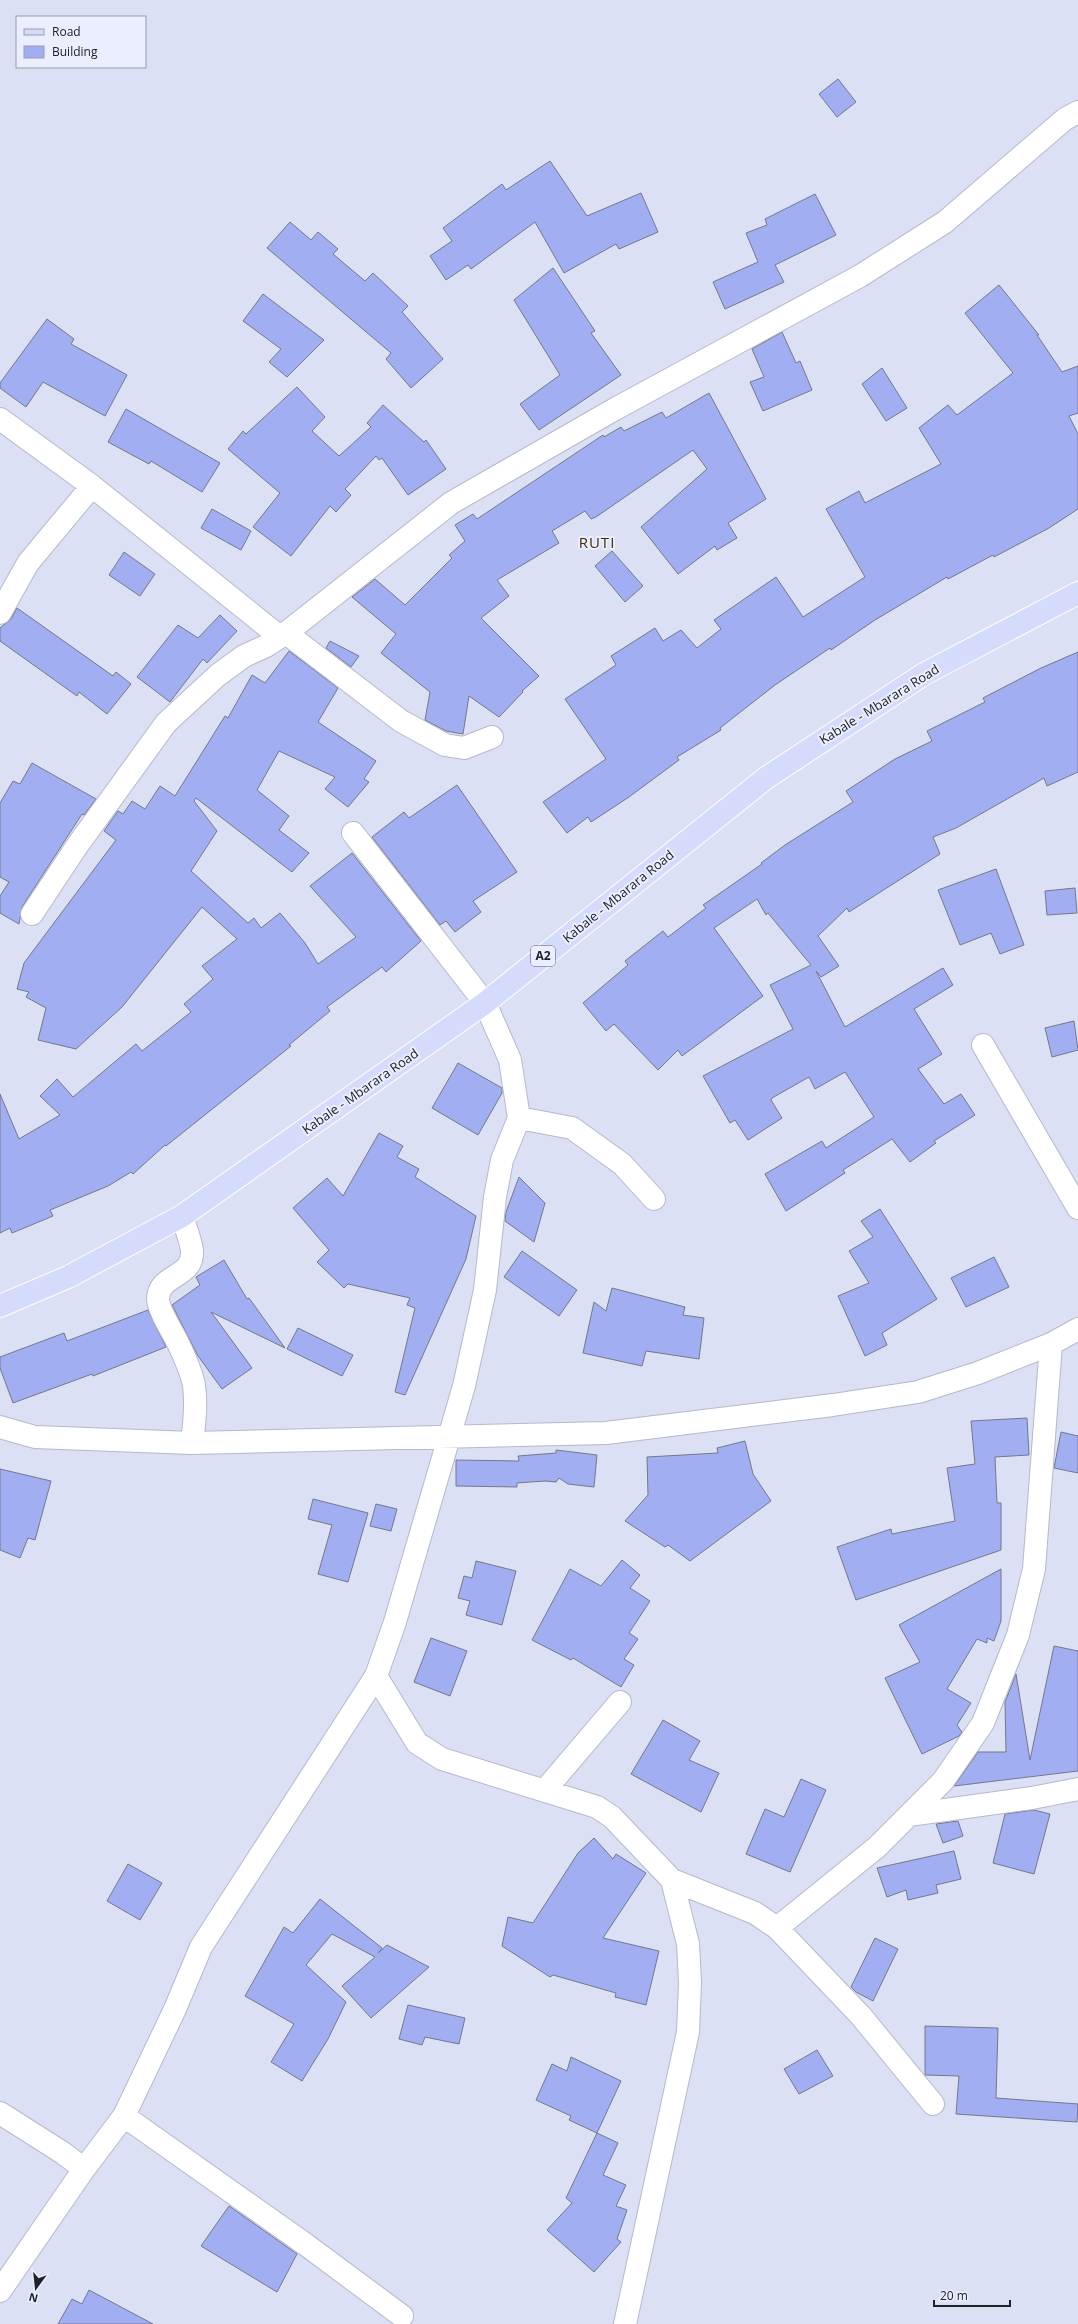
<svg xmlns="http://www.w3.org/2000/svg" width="1078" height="2324" viewBox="0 0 1078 2324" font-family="'Open Sans',sans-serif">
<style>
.building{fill:#a1aff2;stroke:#73788a}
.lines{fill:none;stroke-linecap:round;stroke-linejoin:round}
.minor-casing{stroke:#b4b9cd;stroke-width:24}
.major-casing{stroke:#fff;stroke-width:24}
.minor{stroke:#fff;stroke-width:22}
.major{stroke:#d5dcfb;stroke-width:22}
.labels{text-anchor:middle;stroke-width:4;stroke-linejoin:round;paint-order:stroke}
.shield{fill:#eaeefe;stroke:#5d5e69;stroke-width:1}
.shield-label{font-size:12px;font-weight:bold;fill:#202129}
.street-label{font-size:13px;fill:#202129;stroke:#eaeefe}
.quarter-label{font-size:15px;letter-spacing:1px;fill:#3f2b04;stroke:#eaeefe}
</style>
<rect width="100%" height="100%" fill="#dbe0f5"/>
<path class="building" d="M838 79 856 102 837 117 819 94Z
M550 161 587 216 641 193 658 232 619 249 616 244 564 273 535 222 471 269 468 265 446 280 430 256 452 241 443 228 502 184 506 190Z
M815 194 836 235 775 265 784 282 725 309 713 282 758 262 746 233 767 225 765 219Z
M290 222 311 240 318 232 338 249 333 254 365 281 373 273 408 306 402 312 443 359 411 388 386 359 391 353 267 248Z
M553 268 595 331 591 333 621 375 539 430 520 404 560 375 514 300Z
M999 285 1039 335H1037L1062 372 1078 366V413L1069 416 1078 434V509L1049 528 994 557 993 555 948 579 947 577 875 620 831 650 830 648 775 685 720 728 721 730 677 757 679 760 629 797 591 822 588 817 567 833 543 802 606 759 565 699 616 665 611 656 655 628 663 641 681 630 697 648 721 629 714 620 776 577 803 617 865 577 826 509 859 491 865 503 941 464 919 428 948 405 957 415 1013 373 965 313Z
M263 294 324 340 287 377 269 362 281 349 243 321Z
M47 319 74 339 71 344 127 375 105 416 43 382 26 407 0 388V383Z
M782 332 796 363 800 361 812 390 763 411 750 382 764 377 752 349Z
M882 368 907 408 886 421 862 384Z
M297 387 325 417 312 431 339 456 371 427 367 423 383 405 424 442 426 440 446 469 408 495 382 458 379 460 376 456 345 489 351 495 336 512 330 506 291 556 253 527 280 493 228 449 243 431 246 434Z
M709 393 766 499 728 523 737 538 717 550 715 546 678 574 641 527 707 469 693 450 596 517 591 519 585 511 552 531 559 543 497 580 509 596 481 618 539 676 522 691 523 692 499 717 469 696 463 734 446 731 425 720 430 692 381 653 396 634 352 597 375 579 405 605 452 558 449 555 465 541 455 525 473 514 477 519 603 435 604 437 621 427 624 431 662 412 666 418Z
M126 409 220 463 202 492 151 461 149 464 108 442Z
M212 509 251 531 241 550 201 528Z
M612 551 643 586 625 602 595 566Z
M124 552 155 574 140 596 109 575Z
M17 608 113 676 116 672 131 684 107 714 79 692 77 696 0 641V628L11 619Z
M220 615 237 631 207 663 203 659 170 702 137 677 178 625 198 638Z
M330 641 359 656 351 667 326 648Z
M289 651 338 688 318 722 376 761 364 779 369 782 348 807 325 789 335 777 279 751 257 790 289 816 279 830 309 853 292 872 196 798 194 801 217 831 191 871 248 923 254 918 261 928 280 913 305 943 318 964 356 937 310 886 352 853 421 941 386 972 382 967 327 1007 330 1011 289 1045 291 1046 166 1146 165 1145 133 1174 131 1172 108 1186 50 1210 53 1216 12 1233 10 1228 0 1233V1094L19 1139 60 1115 40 1096 57 1079 73 1097 136 1044 142 1051 191 1012 184 1004 213 979 202 966 237 939 202 907 122 1007 76 1049 38 1040 46 1008 26 997 29 992 17 989 24 963 116 840 104 831 118 811 123 814 132 801 145 809 160 786 175 796 225 716 228 718 252 675 265 683Z
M1078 652V772L1047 786 1044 778 956 828 933 837 940 854 849 912 847 908 818 936 839 966 821 977 816 971 845 1027 943 968 953 985 914 1009 942 1054 918 1069 944 1104 961 1094 975 1115 934 1141 936 1143 910 1162 892 1139 843 1170 845 1173 786 1211 765 1174 822 1141 826 1148 874 1117 845 1072 815 1089 809 1077 772 1098 771 1100 782 1118 748 1140 735 1120 730 1123 703 1076 793 1029 770 985 811 965 768 913 766 915 757 899 714 928 763 996 682 1056 678 1050 658 1070 614 1024 606 1031 583 1003 628 965 625 961 663 931 668 937 706 908 703 905 762 864 761 863 785 845 853 802 846 791 895 759 932 741 927 731 985 702 983 698 1041 668Z
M32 763 96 799 84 815 82 814 22 907 19 924 0 913V896L9 882 0 877V803L13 781 20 784Z
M457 785 517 872 473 901 481 912 455 932 446 921 440 925 372 837 404 812 409 818Z
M996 869 1024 945 1000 954 991 933 960 945 938 890Z
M1075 888 1077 913 1047 915 1045 891Z
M1074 1021 1078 1050 1052 1057 1045 1028Z
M458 1063 502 1088V1093L478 1135 432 1108Z
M379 1133 403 1146 397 1157 419 1169 415 1177 476 1216 466 1259 405 1395 395 1392 415 1308 407 1305 410 1298 348 1284 344 1288 317 1262 329 1250 293 1208 327 1178 343 1196Z
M519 1177 545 1203 534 1242 505 1221 506 1212Z
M880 1209 937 1299 882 1333 887 1345 865 1356 838 1296 869 1283 849 1251 873 1237 861 1221Z
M522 1251 577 1290 559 1316 504 1277Z
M994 1257 1009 1287 966 1307 951 1278Z
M224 1260 247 1299 249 1298 285 1348 211 1312 252 1368 222 1389 198 1356 172 1305 200 1285 196 1277Z
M612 1288 685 1307 683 1315 704 1318 699 1359 646 1351 642 1366 583 1353 594 1302 606 1311Z
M148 1310 166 1347 93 1376 92 1374 13 1403 0 1368V1357L64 1333 67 1341Z
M298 1328 353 1355 342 1376 287 1349Z
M1027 1418 1029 1455 995 1457 997 1503H1001V1550L856 1600 837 1547 891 1529 892 1534 955 1521 947 1468 975 1464 971 1421Z
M1061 1432 1078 1436V1473L1054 1468Z
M745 1441 753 1474 771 1501 690 1561 668 1545 665 1547 625 1521 648 1495 647 1457 718 1453 717 1448Z
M556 1450 597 1455 594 1487 568 1484 559 1478 556 1482 545 1481 517 1483V1487L456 1486V1460L519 1461 518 1456 556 1453Z
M0 1469 51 1481 35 1540 28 1538 20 1558 0 1550Z
M313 1499 368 1513 348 1582 318 1574 332 1525 308 1519Z
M376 1504 397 1509 391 1531 370 1526Z
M622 1560 640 1575 630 1588 650 1601 629 1633 638 1639 624 1659 634 1665 621 1687 573 1658 571 1660 532 1640 570 1569 601 1586Z
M476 1561 516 1571 502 1625 466 1615 470 1601 458 1598 464 1576 472 1578Z
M1001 1569V1621L994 1641 987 1638V1643L977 1639 947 1689 971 1703 957 1725 962 1732 959 1736 922 1754 885 1678 920 1662 899 1625Z
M431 1638 467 1651 450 1696 414 1682Z
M1054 1646 1078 1651V1771L954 1786 978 1752H1006L1005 1702 1016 1674 1030 1760Z
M663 1720 700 1741 689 1760 719 1773 701 1812 631 1774Z
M801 1779 826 1790 790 1872 746 1854 765 1809 784 1817Z
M1034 1810 1050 1814 1034 1874 993 1863 1005 1814Z
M958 1821 963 1836 943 1843 936 1824Z
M594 1838 613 1859 616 1854 646 1873 603 1938 659 1951 646 2005 615 1997 616 1993 553 1975 550 1977 502 1946 508 1917 533 1923 578 1853Z
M954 1851 961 1879 936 1885 938 1893 908 1900 906 1890 887 1897 877 1868Z
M128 1864 162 1883 140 1920 107 1901Z
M320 1899 382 1948 378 1953 387 1945 429 1967 371 2018 342 1986 375 1957 332 1934 306 1965 346 2002 328 2039 302 2081 271 2062 294 2024 245 1996 284 1927 293 1933Z
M875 1938 898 1949 873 2001 856 1992 851 1987Z
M408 2005 465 2018 459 2044 425 2037 422 2045 399 2039Z
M925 2026 998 2028 996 2098 1078 2104 1077 2122 956 2114 959 2076 925 2075Z
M817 2050 833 2076 799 2094 784 2069Z
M571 2057 621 2081 597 2133 569 2120 571 2116 536 2100 552 2064 567 2071Z
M597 2133 618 2143 603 2175 626 2185 616 2206 627 2210 617 2239 621 2242 594 2272 547 2230 572 2203 566 2198Z
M229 2206 297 2254 277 2292 201 2246Z
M89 2290 153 2324H58L72 2299 82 2304Z"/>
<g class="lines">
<g class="minor-casing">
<path id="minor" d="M0 419 92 486 280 637
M0 613 28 563 92 486
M286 633 401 721 445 745 464 748 492 737
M32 914 77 846 166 723 218 675 244 656 266 646 286 633 451 503 615 409 860 276 945 222 1065 119 1078 112
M983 1045 1078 1208
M519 1118 572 1128 622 1164 654 1199
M182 1216C185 1227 191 1240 192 1251 194 1278 158 1274 158 1299 158 1309 173 1333 178 1343 184 1356 192 1372 194 1386 197 1405 194 1425 192 1443
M0 1427 35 1437 192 1443 606 1433 833 1405 918 1392 978 1373 1051 1344 1078 1329
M376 1676 417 1743 442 1759 597 1807 612 1817 672 1880 755 1913 777 1928 861 2016 933 2104
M545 1790 620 1702
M909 1815 1032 1798 1078 1789
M777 1928 877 1847 943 1781 983 1723 1018 1635 1034 1569 1051 1344
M0 2113 63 2153 84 2169
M124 2116 305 2244 402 2316
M0 2291 84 2169 124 2116 175 2009 201 1947 376 1676 395 1622 464 1386 485 1290 495 1197 502 1160 519 1118 510 1060 485 1003 353 833
M625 2324 688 2032 690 1983 688 1944 672 1880"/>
</g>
<g class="major-casing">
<path id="major" d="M0 1306 68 1277 182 1216 485 1003 766 778 924 674 1078 593"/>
</g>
<use href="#minor" class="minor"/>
<use href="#major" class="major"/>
</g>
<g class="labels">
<rect class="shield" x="531" y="946" width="24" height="20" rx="3"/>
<g class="shield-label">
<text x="543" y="960">A2</text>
</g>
<g class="street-label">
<text transform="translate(879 704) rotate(-32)" y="5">Kabale - Mbarara Road</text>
<text transform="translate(618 896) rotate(-39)" y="5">Kabale - Mbarara Road</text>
<text transform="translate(360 1091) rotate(-35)" y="5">Kabale - Mbarara Road</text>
</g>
<g class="quarter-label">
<text x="597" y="548">RUTI</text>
</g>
</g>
<rect x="16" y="16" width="130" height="52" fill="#eaeefe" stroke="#999ca9"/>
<rect x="24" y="29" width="20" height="6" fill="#d5dcfb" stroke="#999ca9"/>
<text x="52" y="36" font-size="12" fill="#202129">Road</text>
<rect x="24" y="46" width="20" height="12" fill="#a1aff2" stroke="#999ca9"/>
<text x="52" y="56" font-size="12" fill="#202129">Building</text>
<g transform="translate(36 2288) rotate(195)" stroke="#eaeefe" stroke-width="3" paint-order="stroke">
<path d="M0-3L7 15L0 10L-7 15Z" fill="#202129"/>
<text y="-6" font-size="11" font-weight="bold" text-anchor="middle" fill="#202129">N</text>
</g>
<path d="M934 2300v6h76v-6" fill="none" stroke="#202129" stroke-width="2"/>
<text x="940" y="2300" font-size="12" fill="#202129" stroke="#eaeefe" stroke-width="3" paint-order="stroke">20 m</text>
</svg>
